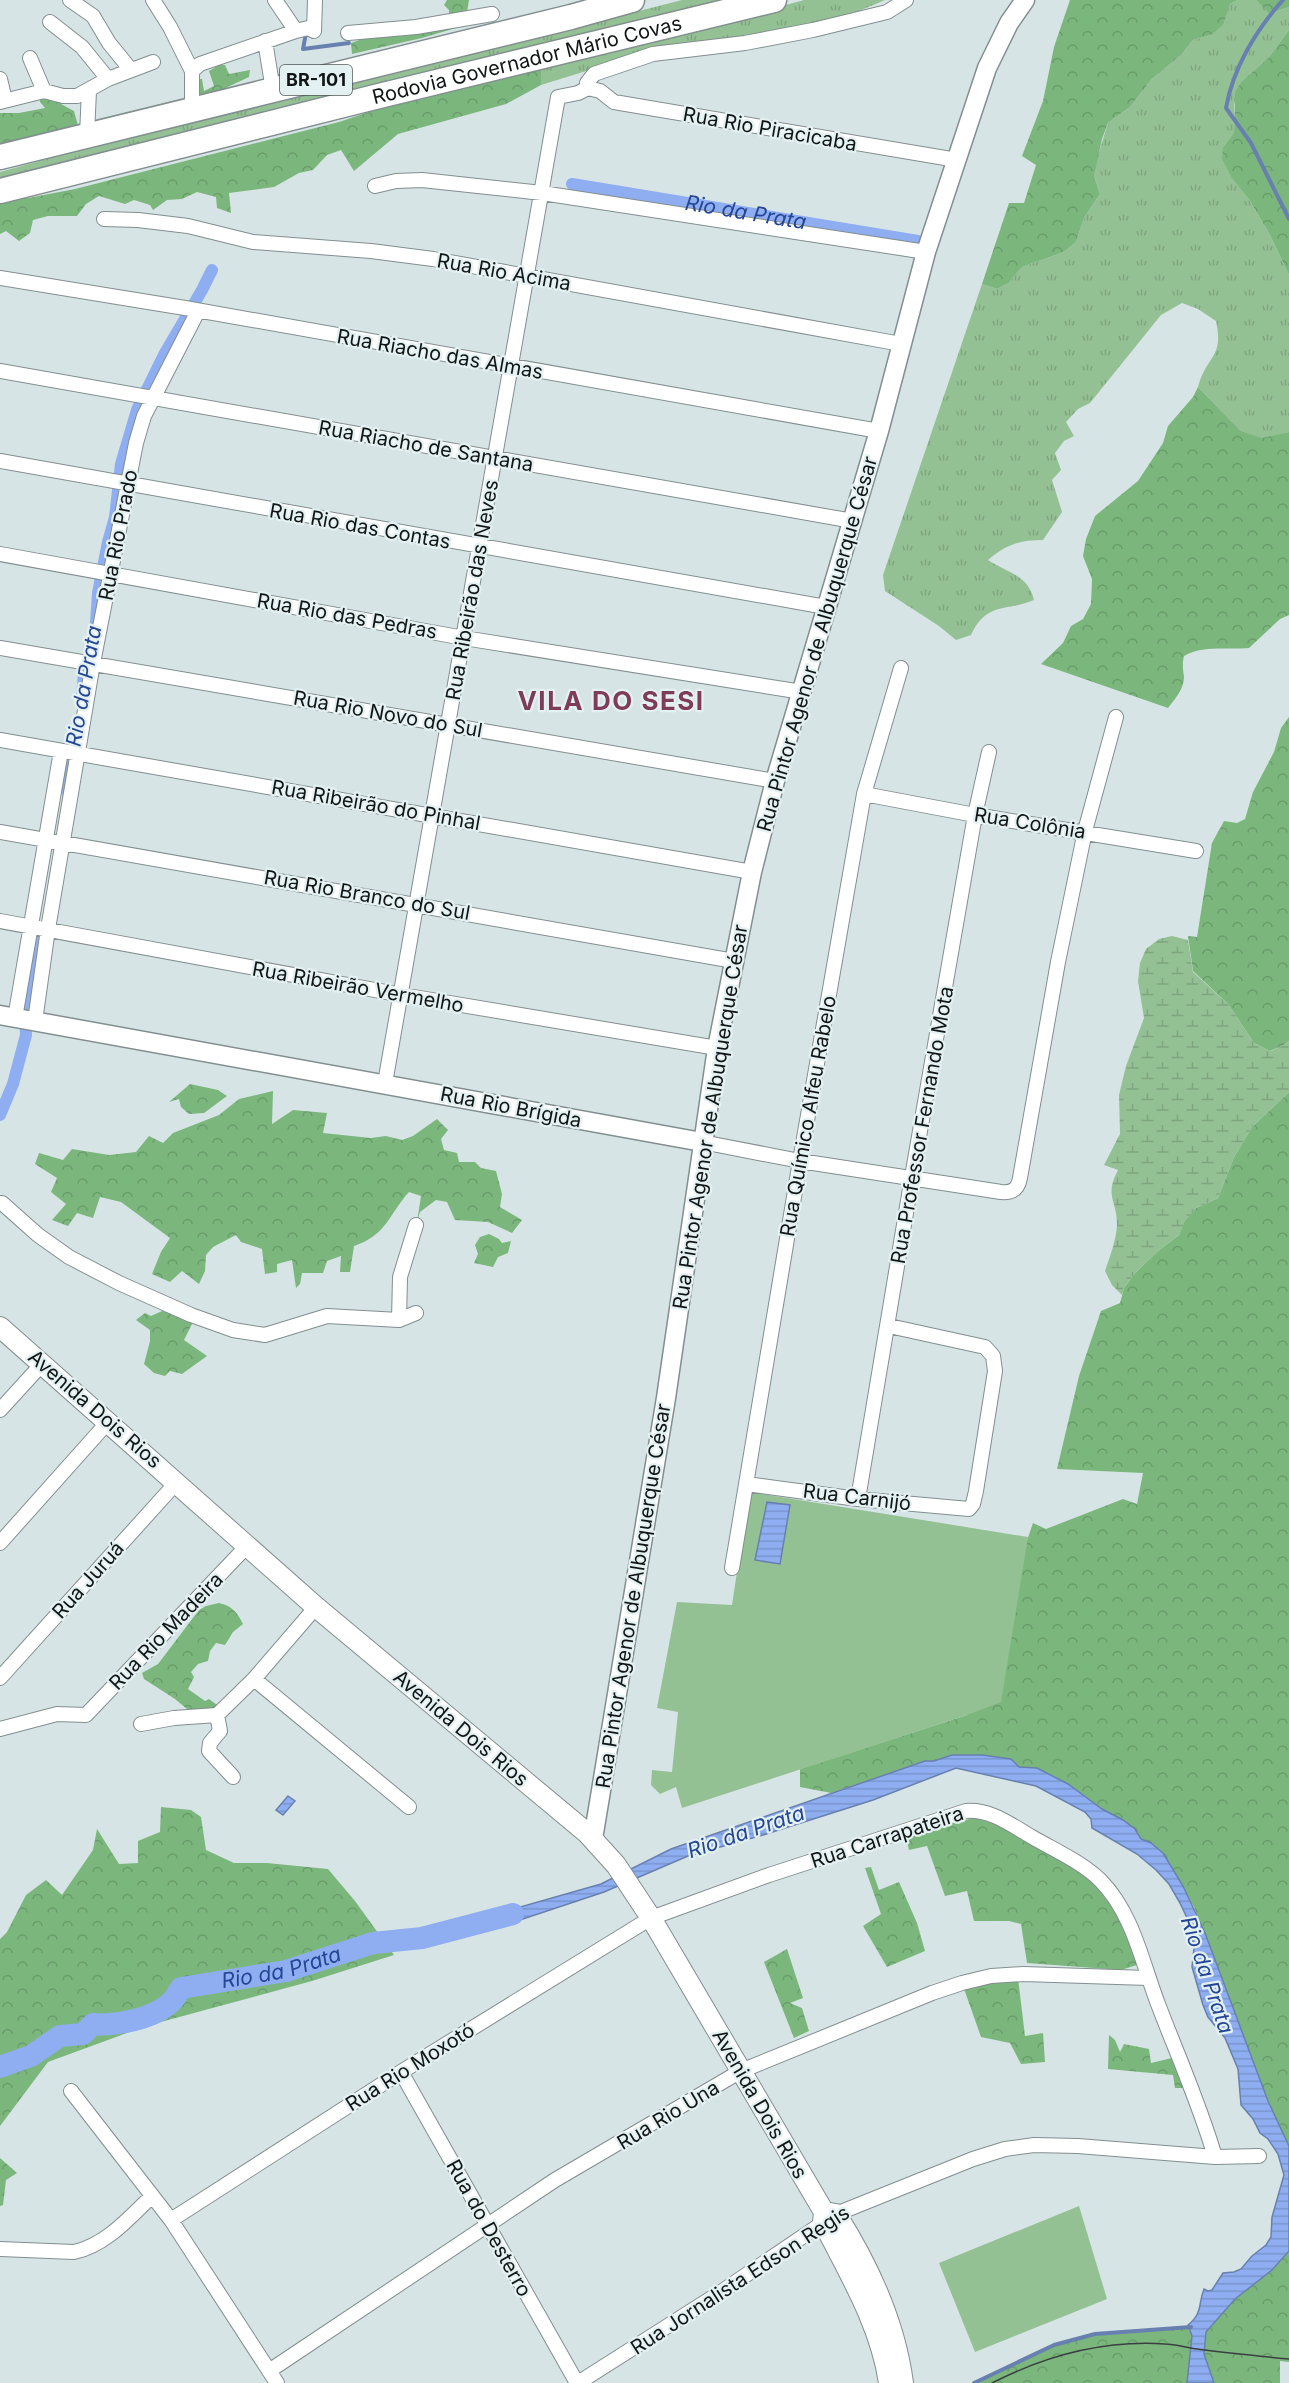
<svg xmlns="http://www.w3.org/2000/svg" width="1289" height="2383" viewBox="0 0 1289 2383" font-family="Inter,sans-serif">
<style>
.grass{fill:url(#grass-tufts)}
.forest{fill:url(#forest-crowns)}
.wetland{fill:url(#wetland-marsh)}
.pitch{fill:#94c194}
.water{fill:url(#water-rules);stroke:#6880af;stroke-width:1.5}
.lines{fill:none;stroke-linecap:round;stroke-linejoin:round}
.stream{stroke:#6880af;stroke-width:4}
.canal{stroke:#8eaef1;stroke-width:12}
.river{stroke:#8eaef1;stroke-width:22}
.minor-casing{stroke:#828e8f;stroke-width:16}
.tertiary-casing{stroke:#828e8f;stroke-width:21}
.secondary-casing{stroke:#828e8f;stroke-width:22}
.trunk-casing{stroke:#828e8f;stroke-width:27}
.minor{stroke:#fff;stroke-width:14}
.tertiary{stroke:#fff;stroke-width:18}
.secondary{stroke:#fff;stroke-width:20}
.trunk{stroke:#fff;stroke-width:24}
.tram{stroke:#3a4040;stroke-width:1.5}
.labels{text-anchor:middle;stroke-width:4.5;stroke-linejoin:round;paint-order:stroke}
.shield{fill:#e4f1f2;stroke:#505757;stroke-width:1.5}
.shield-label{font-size:18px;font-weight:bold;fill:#111515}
.street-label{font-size:20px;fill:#111515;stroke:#e4f1f2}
.water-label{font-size:21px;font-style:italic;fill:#254694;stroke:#e4f1f2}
.district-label{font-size:26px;font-weight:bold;letter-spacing:1.5px;fill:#7e3b5a;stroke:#e4f1f2}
</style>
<defs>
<pattern id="grass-tufts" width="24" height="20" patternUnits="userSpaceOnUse" patternTransform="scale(1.5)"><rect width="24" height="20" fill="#94c194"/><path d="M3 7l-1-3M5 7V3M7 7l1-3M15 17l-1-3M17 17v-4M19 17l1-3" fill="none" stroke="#7fa57f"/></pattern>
<pattern id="forest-crowns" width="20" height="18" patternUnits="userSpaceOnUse" patternTransform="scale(1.5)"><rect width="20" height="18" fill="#7bb77d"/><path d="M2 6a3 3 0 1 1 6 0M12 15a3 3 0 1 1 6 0" fill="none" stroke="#699c6b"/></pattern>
<pattern id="wetland-marsh" width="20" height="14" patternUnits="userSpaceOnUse" patternTransform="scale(1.5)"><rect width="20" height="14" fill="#94c194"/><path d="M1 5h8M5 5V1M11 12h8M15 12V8" fill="none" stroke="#7fa57f"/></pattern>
<pattern id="water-rules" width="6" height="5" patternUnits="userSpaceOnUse" patternTransform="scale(1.5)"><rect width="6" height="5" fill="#8eaef1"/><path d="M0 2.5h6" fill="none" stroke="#7995ce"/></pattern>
</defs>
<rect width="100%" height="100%" fill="#d7e4e5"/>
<path class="grass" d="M682 0H742L0 185V172L93 146 274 100 401 72Z
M804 0H885L833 22 641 54 541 85V60L745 16Z
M1238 0H1256L1271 14 1289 7V30L1269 57 1242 81 1234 105V132L1223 147 1233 180 1250 201 1270 235 1289 275V432L1262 439 1241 431 1198 387C1207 354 1224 359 1216 321L1198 309 1182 303 1161 315 1090 403 1078 409 1066 422 1074 436 1064 441 1055 453 1061 470 1052 480 1062 512 1043 540C1019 540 1006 545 988 560 1008 573 1028 575 1034 600 1006 612 987 601 971 635L956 640 939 626 885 591 883 575 982 284 997 289 1009 283 1022 267 1064 252 1076 242 1084 218 1100 194 1094 176 1095 165 1108 123 1130 107 1151 80 1182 54 1193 40 1211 35 1230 4Z"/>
<path class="forest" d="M447 0H469L467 12 449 19V10L444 5Z
M1070 0H1238L1230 4 1223 25 1211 35 1193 40 1182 54 1151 80 1130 107 1108 123 1102 139 1094 176 1100 194 1084 218 1076 242 1064 252 1022 267 1009 283 997 289 982 284 1009 203H1024L1036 165 1022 156 1043 101 1054 47Z
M1256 0H1289V7L1270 14Z
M458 25 463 26 422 38 352 54 351 43 368 37 394 35 441 26 449 29Z
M1289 30V275L1270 235 1250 201 1233 180 1222 159 1223 147 1234 132 1235 92 1242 81 1269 57Z
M541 60V85L506 104 398 134 354 171 341 150 327 155 313 170 299 173 274 187 229 193 231 213 217 208 216 197 197 192 182 199 167 200 153 210 150 205 134 200 125 204 99 196 86 204 77 216H48L33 220 30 233 19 241 6 231 0 234V199L12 196 28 198 75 189 339 122 434 90Z
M219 65H225L229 74 250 70 249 77 200 100 188 87 196 79H202L204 91 214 86 209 71Z
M39 92 60 99 61 104 74 111 79 129 0 144V113H19L45 108 40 102Z
M1198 387 1241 431 1262 438 1289 432V615L1280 619 1249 648C1228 650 1202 645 1184 656 1182 664 1183 669 1184 677 1184 689 1175 699 1168 708L1041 664 1063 643 1071 626 1083 619 1091 604 1092 579 1083 556 1086 539 1095 516 1138 481 1163 443 1168 426 1193 397Z
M1289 717V1041L1284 1045 1270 1051 1254 1043 1228 1004 1193 971 1188 936 1197 937 1212 843 1224 821 1237 823 1245 819 1253 792 1274 752 1281 728Z
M190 1084 218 1090 227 1096 204 1113 189 1114 181 1107 179 1099 169 1102Z
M273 1091 272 1124 293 1110 327 1113 323 1133 371 1138 386 1136 402 1140 413 1136 437 1119 448 1130 441 1139 444 1150 457 1153 459 1162H475L481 1168 496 1171 502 1194 500 1207 522 1220 512 1233 488 1222 455 1220 447 1202 436 1200 420 1212 417 1222 421 1196 409 1192C389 1214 387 1235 354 1246L350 1272H340L341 1256 327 1261 323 1273H302L300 1284 296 1288 292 1260 277 1264V1272L265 1274 262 1249 241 1242 236 1235 213 1247 206 1255 205 1271 199 1284 182 1271 170 1282 152 1274 161 1252 170 1238 121 1202 100 1197 93 1218 77 1213 68 1226 52 1220 66 1204 51 1192 57 1178 35 1164 39 1153 63 1160 72 1149 109 1155 136 1152 149 1136 163 1143 173 1133 219 1115 239 1099Z
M1289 1092V2146L1268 2101 1194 1907 1163 1853 1151 1843 1141 1839 1135 1829 1123 1820 1102 1809 1068 1784 1037 1768 1019 1767 1014 1764 952 1755 934 1761H925L831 1793 800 1787V1769L967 1715 1033 1523 1046 1529 1123 1499 1137 1504 1143 1473 1057 1469 1079 1376 1101 1311 1120 1303 1124 1288 1134 1274 1159 1250 1179 1235 1184 1221 1196 1208 1218 1198 1234 1157 1252 1127Z
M489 1234 499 1239 502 1243 511 1241 508 1253 498 1257 493 1267 474 1263 478 1254 475 1245 480 1237Z
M162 1311 178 1314 193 1322 184 1340 207 1356 182 1374 170 1371 165 1376 154 1373 144 1364 150 1341V1330L136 1320 145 1313 151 1316Z
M219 1603C232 1606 237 1612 243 1624L233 1632 225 1645 216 1643 210 1651 208 1661 198 1664 191 1672 194 1677 188 1689 205 1701 209 1699 217 1705 210 1713 193 1714 175 1699 144 1679 142 1673 158 1664 199 1610 206 1606Z
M161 1807 191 1810 201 1817 206 1850 234 1863H267L328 1869 355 1901 394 1955 312 1981 146 2026 48 2062 0 2126V1939L7 1932 26 1895 46 1880 62 1895 93 1850 97 1829 119 1864 138 1863V1841L160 1832Z
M984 1815 1091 1877 1110 1899 1128 1927 1137 1965 1121 1970 1027 1963 1021 1924 1009 1921H974L967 1891 945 1896 927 1846 909 1850 906 1836Z
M871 1867 879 1890 899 1882 917 1923 925 1951 887 1967 863 1926 881 1914 865 1868Z
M787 1949 803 1998 790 2003 802 2008 809 2031 794 2038 764 1962Z
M1018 1978 1025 2036 1043 2033 1045 2062 1021 2064 1010 2043 981 2037 963 1986Z
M1109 2035 1115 2040 1120 2052 1124 2044 1149 2049 1151 2063 1176 2057 1187 2088H1175L1173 2075 1108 2069Z
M0 2158 17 2173 6 2180 3 2205 0 2206Z
M1289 2251V2362L1280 2361V2383H1214L1204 2354 1206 2332 1235 2299 1272 2270Z
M1188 2327 1192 2336 1187 2383H974L1054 2345 1095 2334Z"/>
<path class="wetland" d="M1172 936 1188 940 1193 972 1228 1004 1254 1043 1271 1051 1284 1045 1289 1041V1092L1252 1127 1234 1157 1218 1198 1196 1208 1185 1221 1179 1235 1159 1250 1134 1274 1124 1288 1122 1295 1112 1285 1105 1271C1110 1256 1116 1241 1117 1225 1117 1199 1104 1197 1118 1170L1104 1165 1120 1134 1119 1095 1126 1066 1144 1018 1138 981 1140 963 1146 949 1159 939Z"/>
<path class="pitch" d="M749 1492 1028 1537 1001 1702 967 1715 682 1808 676 1787 660 1794 651 1785 652 1770 672 1772 678 1712 657 1708 677 1602 732 1605Z
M1079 2206 1107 2299 975 2352 939 2263Z"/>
<path class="water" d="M767 1502 790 1505 780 1564 755 1560Z
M952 1755H982L1011 1759 1019 1767 1037 1768 1068 1784 1102 1809 1123 1820 1135 1829 1141 1839 1151 1843 1163 1853 1183 1886 1205 1933 1268 2101 1289 2146V2251L1272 2270 1235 2299 1206 2332 1204 2354 1214 2383H1187L1192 2336 1188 2325C1203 2313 1198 2304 1204 2289L1208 2291 1212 2290 1223 2273 1234 2272 1241 2269 1252 2256 1266 2245 1271 2237 1272 2217 1284 2175 1278 2154 1268 2139 1260 2133 1253 2119 1241 2105 1238 2069 1225 2038 1208 2017 1203 2005 1192 1967 1194 1948 1192 1937 1187 1918 1180 1903 1169 1884 1156 1870 1137 1854 1092 1828 1091 1819 1085 1812 1036 1786 956 1768 873 1800 763 1835 688 1856 604 1892 487 1931 482 1918 601 1884 671 1849 925 1761H934Z
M288 1796 295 1801 283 1815 276 1810Z"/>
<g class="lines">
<path class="stream" d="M1283 0C1256 30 1233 68 1226 108L1251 143 1289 219
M306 33 303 49 349 43
M974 2383 1054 2345 1095 2334 1191 2327"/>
<g class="canal">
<path id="s1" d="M572 184 918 241"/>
<path d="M96 623 98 593 108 542 115 517 121 464 137 410 165 353 202 290 212 270"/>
<path d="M82 699 84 672 90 655"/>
<path d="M69 798 66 780 72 757"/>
<path d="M0 1115 13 1084 26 1035 25 1008 40 939"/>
</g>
<path class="river" id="s2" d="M0 2067 31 2056 60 2036 83 2034 93 2024C115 2026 153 2019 170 2003 175 1999 178 1993 181 1988L286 1971 373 1943 422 1938 513 1914"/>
<g class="minor-casing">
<path id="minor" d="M70 0 93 16 109 43 131 70
M153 0 170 27 192 71V110
M275 0 296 31
M906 0 887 12 813 30 745 43 653 54 594 74 587 83 588 88 600 91 614 102 957 160
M50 22 82 47 108 79
M348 33 416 27 492 14
M265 41 273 90
M30 58 44 91
M192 71 200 64 296 31 308 28 314 31 315 0
M0 79 5 100
M0 102 44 91 63 96H77L108 79 153 62
M87 134 89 91
M375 186 396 181 422 180 542 193 926 252
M104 219 138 220 188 226 253 242 371 251 433 259 901 344
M0 278 185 308 879 431
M0 371 853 521
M0 461 826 607
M0 554 464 638 802 692
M0 648 775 781
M0 740 752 872
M864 794 975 815 1196 851
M0 832 734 961
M0 921 402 995 717 1048
M15 1018 61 751
M35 1021 48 929 93 663 136 443 144 416 198 311
M385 1083 558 97 578 93 588 88
M702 1142 800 1161 1001 1192C1013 1193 1018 1189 1020 1178L1058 962 1085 831 1116 717
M2 1203 38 1235 69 1257 119 1283 191 1315 233 1330 265 1335 327 1316 399 1320 416 1313
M399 1320 400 1277 416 1225
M0 1410 43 1363
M746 1484 858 1499 969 1509 973 1504 976 1491 995 1371 993 1356 985 1347 889 1326
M858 1499 912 1177 975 815 989 752
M0 1543 108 1422
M732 1568 800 1161 864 794 901 668
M0 1678 177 1482
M254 1679 409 1807
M217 1715 254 1679 316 1607
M217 1715 220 1731 210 1743 209 1751 233 1777
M141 1724 174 1718 217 1715
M0 1729 57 1714 86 1715 248 1545
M401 2072 577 2383
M71 2091 171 2220 277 2383
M171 2220 401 2072 651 1918 769 1875 966 1811C991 1809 1011 1825 1032 1837 1054 1850 1082 1862 1101 1881 1133 1914 1142 1962 1158 2004 1177 2054 1200 2105 1215 2157
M0 2249 74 2252C106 2245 129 2218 152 2196
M269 2371 555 2180 741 2071 932 1993 962 1983 991 1976 1023 1974 1148 1978
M578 2383 718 2294 836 2214 973 2159 1005 2149 1034 2145 1078 2146 1215 2157 1259 2156"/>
</g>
<g class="tertiary-casing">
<path id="tertiary" d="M0 1015 702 1142
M593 1839 666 1398 717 1048 752 872 775 781 879 431 926 252 987 68 1009 23 1025 0"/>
</g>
<g class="secondary-casing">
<path id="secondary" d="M0 1327 316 1607 587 1833 616 1865 651 1918 824 2212 823 2222C849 2273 881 2326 889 2383
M824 2212 836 2214C869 2266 895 2322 903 2383"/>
</g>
<g class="trunk-casing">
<g id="trunk">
<path d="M0 157 571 17 632 0"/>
<path id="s3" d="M0 191 375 97 774 0"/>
</g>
</g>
<use href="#minor" class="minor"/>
<use href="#tertiary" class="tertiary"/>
<use href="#secondary" class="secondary"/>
<use href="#trunk" class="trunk"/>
<path class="tram" d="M992 2383C1045 2356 1105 2340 1165 2344 1176 2344 1187 2348 1197 2349 1228 2353 1258 2356 1289 2359"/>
</g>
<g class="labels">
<rect class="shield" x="280" y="65" width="72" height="30" rx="4.5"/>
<g class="shield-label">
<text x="316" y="86">BR-101</text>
</g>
<g class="street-label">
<text dy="7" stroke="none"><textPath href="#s3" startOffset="543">Rodovia Governador Mário Covas</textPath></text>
<text transform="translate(770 129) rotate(10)" y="7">Rua Rio Piracicaba</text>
<text transform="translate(504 272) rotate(10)" y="7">Rua Rio Acima</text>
<text transform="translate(440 354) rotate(10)" y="7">Rua Riacho das Almas</text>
<text transform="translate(426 446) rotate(10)" y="7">Rua Riacho de Santana</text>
<text transform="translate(360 526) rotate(10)" y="7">Rua Rio das Contas</text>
<text transform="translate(118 535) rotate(-79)" y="7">Rua Rio Prado</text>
<text transform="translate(472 590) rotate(-80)" y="7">Rua Ribeirão das Neves</text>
<text transform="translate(347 616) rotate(10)" y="7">Rua Rio das Pedras</text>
<text transform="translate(817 644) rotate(-74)" y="7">Rua Pintor Agenor de Albuquerque César</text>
<text transform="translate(388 714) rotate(10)" y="7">Rua Rio Novo do Sul</text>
<text transform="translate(376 805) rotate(10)" y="7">Rua Ribeirão do Pinhal</text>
<text transform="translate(1030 823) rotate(9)" y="7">Rua Colônia</text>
<text transform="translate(367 895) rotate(10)" y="7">Rua Rio Branco do Sul</text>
<text transform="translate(358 987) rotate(10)" y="7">Rua Ribeirão Vermelho</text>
<text transform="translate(511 1107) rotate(11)" y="7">Rua Rio Brígida</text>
<text transform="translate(808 1116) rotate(-80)" y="7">Rua Químico Alfeu Rabelo</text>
<text transform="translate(710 1117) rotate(-81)" y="7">Rua Pintor Agenor de Albuquerque César</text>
<text transform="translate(922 1125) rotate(-80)" y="7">Rua Professor Fernando Mota</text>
<text transform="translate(95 1409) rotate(41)" y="7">Avenida Dois Rios</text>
<text transform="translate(857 1497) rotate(7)" y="7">Rua Carnijó</text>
<text transform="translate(88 1580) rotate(-48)" y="7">Rua Juruá</text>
<text transform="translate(633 1596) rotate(-81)" y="7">Rua Pintor Agenor de Albuquerque César</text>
<text transform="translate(166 1631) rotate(-46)" y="7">Rua Rio Madeira</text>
<text transform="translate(461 1728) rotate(40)" y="7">Avenida Dois Rios</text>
<text transform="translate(887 1837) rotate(-18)" y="7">Rua Carrapateira</text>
<text transform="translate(410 2067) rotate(-32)" y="7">Rua Rio Moxotó</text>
<text transform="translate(760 2104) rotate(60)" y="7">Avenida Dois Rios</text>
<text transform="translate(668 2115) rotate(-31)" y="7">Rua Rio Una</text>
<text transform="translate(489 2228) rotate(61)" y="7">Rua do Desterro</text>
<text transform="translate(740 2280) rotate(-33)" y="7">Rua Jornalista Edson Regis</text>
</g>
<g class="water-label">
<text dy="7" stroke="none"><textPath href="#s1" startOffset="176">Rio da Prata</textPath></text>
<text transform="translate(84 686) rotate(-80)" y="7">Rio da Prata</text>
<text transform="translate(746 1832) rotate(-19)" y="7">Rio da Prata</text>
<text dy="7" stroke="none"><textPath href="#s2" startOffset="308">Rio da Prata</textPath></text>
<text transform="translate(1207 1975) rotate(71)" y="7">Rio da Prata</text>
</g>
<g class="district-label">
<text x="611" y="710">VILA DO SESI</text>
</g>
</g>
</svg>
